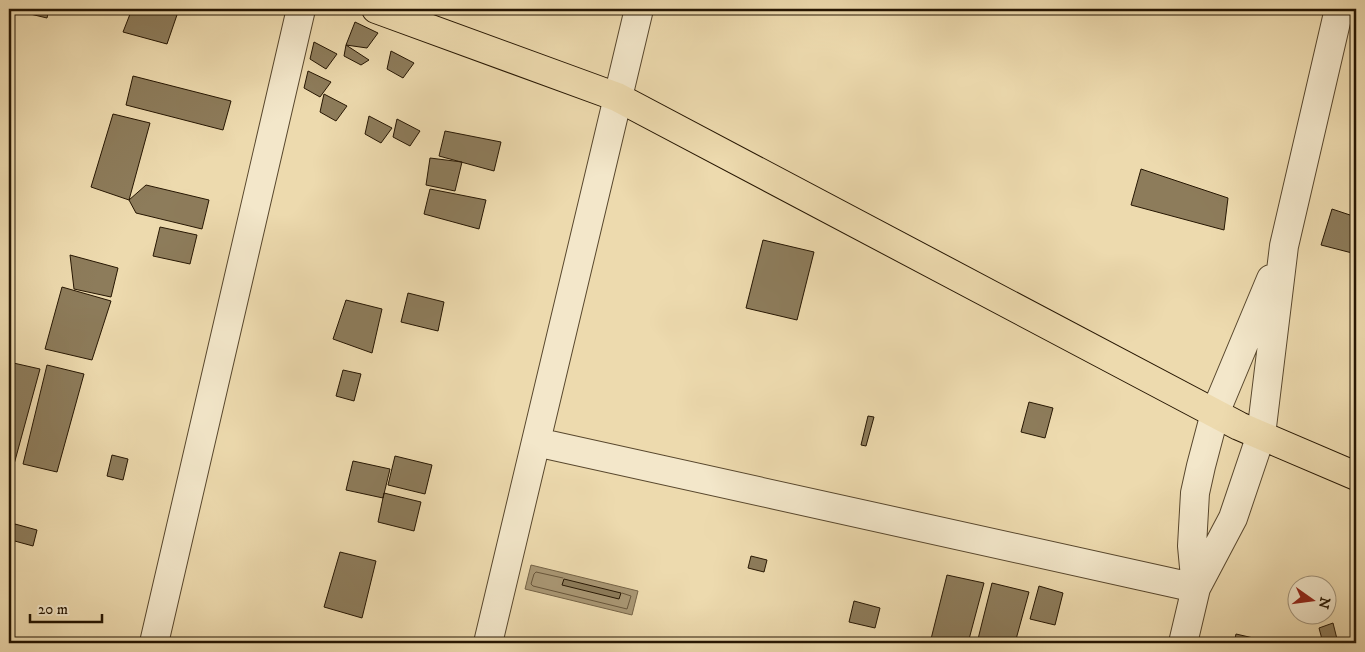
<svg xmlns="http://www.w3.org/2000/svg" width="1365" height="652" viewBox="0 0 1365 652" font-family="'IM FELL DW Pica',serif">
<style>
.water{fill:#a99774;stroke:#756346}
.lines{fill:none;stroke-linecap:round;stroke-linejoin:round}
.shore{stroke:#68563b;stroke-width:1}
.building{fill:#8d7c5b;stroke:#261602}
.minor-casing{stroke:#58472d;stroke-width:30}
.major-casing{stroke:#261602;stroke-width:30}
.minor{stroke:#f3e7ca;stroke-width:28}
.major{stroke:#eddaae;stroke-width:28}
</style>
<rect width="100%" height="100%" fill="#eddaae"/>
<filter id="stains"><feTurbulence type="fractalNoise" baseFrequency=".004" numOctaves="4"/><feColorMatrix values="0 0 0 0 .2 0 0 0 0 .09 0 0 0 0 .02 0 0 0 .5 -.17"/></filter>
<radialGradient id="worn" r=".72"><stop offset=".6" stop-color="#630" stop-opacity="0"/><stop offset="1" stop-color="#630" stop-opacity=".3"/></radialGradient>
<path class="water" d="M531 565 638 591 632 615 525 589Z"/>
<g class="lines">
<path class="shore" d="M563 578 536 572 534 574 531 584 533 586 627 609 631 596 622 593"/>
</g>
<path class="building" d="M9 9H49L47 18Z
M132 9H179L167 44 123 32Z
M355 22 378 33 367 48 346 45Z
M314 42 337 54 326 69 310 59Z
M346 45 369 60 361 65 344 56Z
M391 51 414 63 403 78 387 69Z
M308 71 331 82 320 97 304 88Z
M133 76 231 101 223 130 126 105Z
M324 94 347 106 336 121 320 112Z
M113 114 150 123 129 200 91 187Z
M369 116 392 128 381 143 365 134Z
M397 119 420 131 410 146 393 137Z
M445 131 501 142 494 171 439 156Z
M430 158 462 162 455 191 426 185Z
M1141 169 1228 198 1224 230 1131 205Z
M146 185 209 200 202 229 136 213 129 200Z
M430 189 486 200 479 229 424 214Z
M1332 209 1356 217V254L1321 245Z
M160 227 197 235 190 264 153 256Z
M763 240 814 252 797 320 746 308Z
M70 255 118 268 111 297 74 289Z
M62 287 111 301 92 360 45 349Z
M408 293 444 302 438 331 401 322Z
M346 300 382 309 372 353 333 339Z
M9 362 40 369 13 468 9 467Z
M47 365 84 374 57 472 23 464Z
M343 370 361 374 354 401 336 396Z
M1029 402 1053 408 1045 438 1021 432Z
M868 416 874 417 866 446 861 445Z
M112 455 128 459 123 480 107 476Z
M395 456 432 465 425 494 388 485Z
M353 461 390 469 383 498 346 490Z
M384 493 421 502 414 531 378 522Z
M15 524 37 530 33 546 11 540Z
M340 552 376 561 362 618 324 607Z
M751 556 767 560 764 572 748 568Z
M947 575 984 583 968 643H930Z
M564 579 621 593 619 599 562 585Z
M992 583 1029 592 1015 643H977Z
M1039 586 1063 593 1055 625 1030 619Z
M854 601 880 608 875 628 849 622Z
M1333 623 1338 643H1323L1319 628Z
M1236 634 1275 643H1234Z"/>
<g class="lines">
<g class="minor-casing">
<path id="minor" d="M536 442 1196 588
M1196 588 1192 546 1195 493 1201 466 1215 413 1271 279
M154 643 301 9
M488 643 639 9
M1183 643 1196 588 1233 518 1261 435 1284 246 1339 9"/>
</g>
<g class="major-casing">
<path id="major" d="M376 9 617 97 1239 426 1356 476"/>
</g>
<use href="#minor" class="minor"/>
<use href="#major" class="major"/>
</g>
<rect width="1365" height="652" fill="none" stroke="#eddaae" stroke-width="30"/>
<rect x="10" y="10" width="1345" height="632" fill="none" stroke="#261602" stroke-width="2.5"/>
<rect x="15" y="15" width="1335" height="622" fill="none" stroke="#261602"/>
<g transform="translate(1312 600) rotate(104)"><circle r="24" fill="#f3e7ca" stroke="#a1937a"/>
<path d="M0-4L9 19L0 12L-9 19Z" fill="#8f2418"/>
<text y="-8" font-size="14" font-weight="bold" text-anchor="middle" fill="#261602">N</text>
</g>
<path d="M30 614v8h72v-8" fill="none" stroke="#261602" stroke-width="2.5"/>
<text x="38" y="614" font-size="15" fill="#261602" stroke="#f3e7ca" stroke-width="4" paint-order="stroke">20 m</text>
<rect width="100%" height="100%" filter="url(#stains)"/>
<rect width="100%" height="100%" fill="url(#worn)"/>
</svg>
